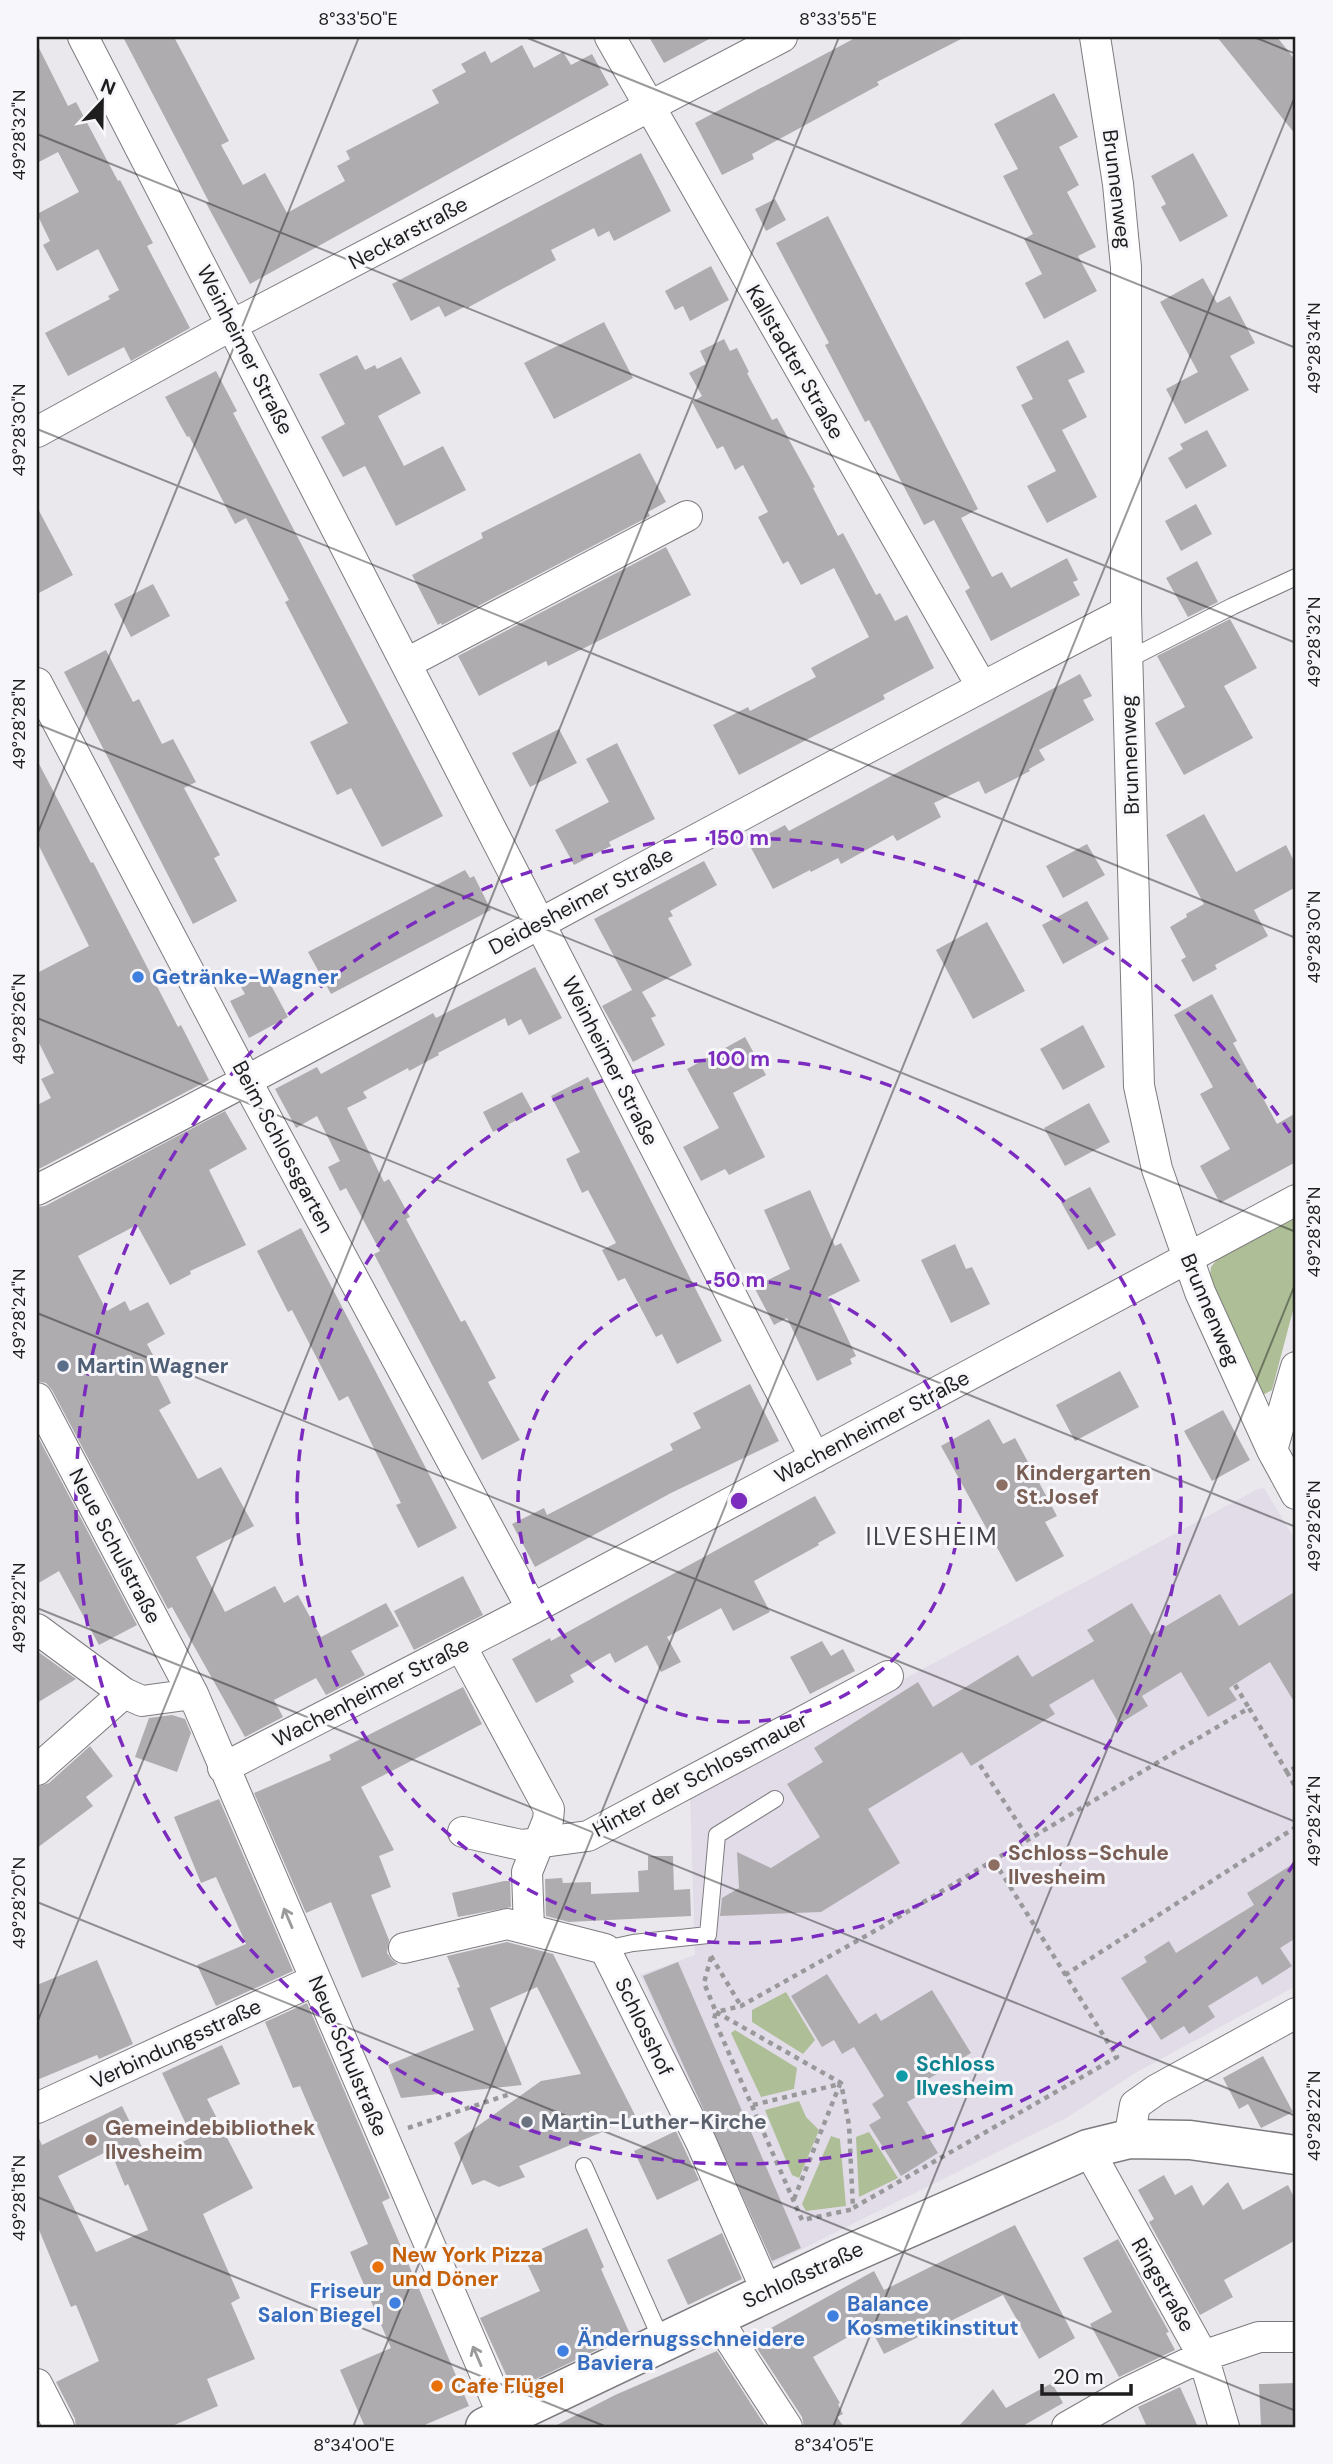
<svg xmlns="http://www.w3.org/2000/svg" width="1333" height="2464" viewBox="0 0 1333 2464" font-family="'DM Sans',sans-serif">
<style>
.built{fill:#e1dce8}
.green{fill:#aebe96}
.building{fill:#afacb0;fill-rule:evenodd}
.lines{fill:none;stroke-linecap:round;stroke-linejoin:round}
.lane-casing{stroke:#7d7b7f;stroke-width:18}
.street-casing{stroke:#7d7b7f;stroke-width:32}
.secondary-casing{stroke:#7d7b7f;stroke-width:41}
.path{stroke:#99989b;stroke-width:4.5;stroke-dasharray:5 5;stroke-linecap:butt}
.lane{stroke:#fff;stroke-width:16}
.street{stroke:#fff;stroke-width:30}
.secondary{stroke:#fff;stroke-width:38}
.oneway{stroke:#9a9a9a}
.ticks{fill:none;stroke:#1e1e1f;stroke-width:2;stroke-opacity:0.45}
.ring{fill:none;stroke:#7b2cbf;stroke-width:3.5;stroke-dasharray:12 9}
.shop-dot{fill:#3f7fe0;stroke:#f7f6fa;stroke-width:2.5}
.service-dot{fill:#5c6f8a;stroke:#f7f6fa;stroke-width:2.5}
.education-dot{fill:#8d6e63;stroke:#f7f6fa;stroke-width:2.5}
.culture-dot{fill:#0f9aa8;stroke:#f7f6fa;stroke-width:2.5}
.worship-dot{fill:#6b7280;stroke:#f7f6fa;stroke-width:2.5}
.food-dot{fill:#e8710a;stroke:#f7f6fa;stroke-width:2.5}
.labels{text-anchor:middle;stroke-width:6;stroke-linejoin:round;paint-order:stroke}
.street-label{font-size:21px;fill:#1e1e1f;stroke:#f7f6fa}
.shop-label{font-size:21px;font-weight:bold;fill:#366cbe;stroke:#f7f6fa;text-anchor:start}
.service-label{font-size:21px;font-weight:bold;fill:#4e5e75;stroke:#f7f6fa;text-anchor:start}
.education-label{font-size:21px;font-weight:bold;fill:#785e54;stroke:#f7f6fa;text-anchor:start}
.culture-label{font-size:21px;font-weight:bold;fill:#0d838f;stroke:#f7f6fa;text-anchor:start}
.worship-label{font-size:21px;font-weight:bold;fill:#5b616d;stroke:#f7f6fa;text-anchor:start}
.food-label{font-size:21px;font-weight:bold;fill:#c56008;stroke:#f7f6fa;text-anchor:start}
.quarter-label{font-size:24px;letter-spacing:2px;fill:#444246;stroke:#f7f6fa}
.centre{fill:#7b2cbf;stroke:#f7f6fa;stroke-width:3.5}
.ring-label{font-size:21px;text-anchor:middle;font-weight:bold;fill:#7b2cbf;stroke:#f7f6fa;stroke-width:6;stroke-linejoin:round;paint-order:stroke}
.neatline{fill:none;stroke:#1e1e1f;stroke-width:2.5}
.ticks-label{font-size:18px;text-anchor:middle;fill:#1e1e1f}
</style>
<rect width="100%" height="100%" fill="#eae8ed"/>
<path class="built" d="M1264 1488 1296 1541V1986L1135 2073 1068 2117 768 2266 640 1975 695 1955 690 1794 1258 1489Z"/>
<path class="green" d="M1296 1217V1299L1272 1390 1261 1396 1209 1284 1211 1267 1222 1253Z
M786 1992 815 2040 803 2054 752 2022V2010Z
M735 2030 797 2068 794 2089 761 2097 731 2033Z
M799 2101 806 2117 819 2130 799 2178 792 2175 765 2110Z
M869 2132 898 2178 859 2197 856 2137Z
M831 2136 840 2139 846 2206 806 2211 802 2204Z"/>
<path class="building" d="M123 37H174L229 141 221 145 243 185 265 173 287 213 345 181 337 166 350 159 346 151 439 103 432 90 466 72 461 64 485 51 491 63 522 45 534 68 563 52 571 65 592 54 609 85 250 284 206 203 209 202Z
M649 37H713L664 63Z
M857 37H965L877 82 879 85 752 154 754 159 722 175 695 123Z
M1217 37H1277L1296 61V135Z
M37 44 68 106 76 102 118 181 120 180 153 243 147 246 190 328 131 361 124 347 68 376 45 333 110 299 108 296 119 290 98 249 57 271 43 245 50 241 37 214 79 192 58 152 37 163Z
M1054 93 1078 137 1059 147 1079 185 1067 192 1096 247 1078 256 1097 291 1044 319 1025 283 1042 274 1024 239 1033 234 1003 176 1018 169 994 124Z
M641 153 671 211 614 241 609 231 598 237 594 228 551 250 556 260 467 308 466 306 445 317 439 306 411 321 392 284Z
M1193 153 1228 216 1180 242 1161 207 1166 204 1151 176Z
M775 199 786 220 766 231 755 209Z
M828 216 978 509 961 518 992 577 1002 572 1011 588 1067 558 1078 580 1073 582 1080 595 991 641 965 591 970 588 934 520 924 525 869 420 865 422 825 345 829 343 776 243Z
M711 266 729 300 690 321 683 306 675 310 665 291Z
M1203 278 1217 303 1230 296 1255 343 1230 356 1249 390 1185 424 1166 389 1198 372 1160 302Z
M604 322 633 378 554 419 524 363Z
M724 339 730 351 737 348 749 372 747 373 772 420 777 418 815 487 813 488 838 536 843 533 876 595 880 593 895 621 907 615 934 668 883 695 885 699 739 775 713 725 748 707 750 711 816 677 811 668 869 637 834 568 801 585 788 561 783 564 758 517 768 512 743 465 735 470 723 446 717 449 692 402 702 396 689 373 706 364 700 351Z
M1068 340 1085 372 1068 380 1087 417 1062 430 1097 497 1047 523 1027 486 1056 471 1021 405 1033 399 1016 367Z
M357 355 365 370 375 365 377 369 401 357 421 393 378 416 404 466 443 446 466 490 396 526 365 466 343 477 321 437 345 424 319 374Z
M216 371 237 411 233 413 443 816 382 847 351 788 337 795 310 742 348 723 285 602 289 600 246 518 235 524 189 436 187 437 165 397Z
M1207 430 1227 466 1186 489 1168 458 1183 449 1180 444Z
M640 453 666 502 648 512 650 516 442 625 441 623 438 625 412 575 483 538 481 533Z
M1196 504 1212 534 1181 551 1165 521Z
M37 507 73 575 37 594Z
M666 547 691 595 548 666 546 661 479 696 458 656Z
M1197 561 1218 602 1188 617 1166 578Z
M153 584 170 616 131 637 114 604Z
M1230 619 1257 668 1224 686 1253 738 1184 775 1155 723 1185 707 1157 656Z
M106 650 133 702 139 699 162 744 173 739 196 782 184 788 220 855 214 858 237 901 193 924 64 672Z
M1080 674 1092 696 1083 700 1094 720 1039 750 1045 760 1029 769 1030 771 985 794 979 781 934 803 941 817 897 841 893 835 841 864 838 858 811 872 810 870 773 889 749 844 785 825 789 831Z
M559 729 577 763 530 787 512 753Z
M617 743 655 819 609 842 611 846 574 865 555 830 609 802 586 759Z
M37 760 91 863 93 862 178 1027 181 1025 209 1080 37 1170V1105L51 1098 41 1079 54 1073 37 1039V973L89 946 37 842Z
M1204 814 1236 872 1286 845 1296 865V887L1254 910 1268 936 1215 965 1217 969 1193 982 1181 960 1186 957 1170 927 1187 917 1186 914 1204 904 1166 835Z
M1087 844 1105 875 1063 898 1046 866Z
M704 861 717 885 670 911 673 916 668 918 692 965 642 992 656 1016 651 1018 665 1045 633 1062 602 1006 632 990 594 919Z
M465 870 470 878 474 876 491 910 331 994 308 952Z
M1087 901 1109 939 1063 964 1042 925Z
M987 922 1025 991 973 1019 936 950Z
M535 967 562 1018 529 1035 521 1019 508 1026 505 1018 438 1053 439 1055 409 1071 408 1068 363 1092 367 1098 347 1108 384 1182 389 1179 410 1217 406 1219 461 1322 465 1320 496 1378 488 1382 520 1440 482 1460 374 1254 380 1251 346 1188 340 1191 328 1167 340 1161 317 1116 296 1128 275 1089 317 1067 321 1074 433 1013 436 1018Z
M265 974 288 1017 249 1038 230 1001 245 994 241 987Z
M1212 994 1237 1041 1233 1043 1277 1124 1296 1113V1162L1220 1203 1200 1166 1230 1149 1200 1094 1213 1087 1174 1015Z
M1083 1025 1105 1067 1063 1090 1040 1049Z
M745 1037 766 1075 733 1093 765 1157 729 1175 725 1169 701 1181 683 1147 719 1128 687 1069Z
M588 1077 722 1341 677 1364 662 1334 656 1337 625 1278 618 1281 602 1250 616 1243 588 1190 582 1193 566 1159 580 1152 551 1096Z
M522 1092 533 1112 493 1132 483 1112Z
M1089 1103 1110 1142 1065 1166 1044 1128Z
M225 1111 247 1149 209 1170 246 1245 190 1271 191 1274 170 1285 137 1225 78 1256 107 1311 125 1301 130 1311 148 1302 165 1334 147 1344 158 1364 153 1367 171 1403 159 1410 198 1479 221 1467 254 1526 196 1557 225 1612 275 1586 284 1603 298 1595 321 1637 386 1603 399 1626 351 1651 365 1675 326 1695 316 1678 274 1700 283 1717 245 1737 172 1607 168 1609 52 1390 46 1383 37 1381V1207L45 1206Z
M1090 1187 1116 1235 1088 1250 1061 1202Z
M810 1190 835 1246 841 1243 860 1281 828 1297 856 1356 850 1359 852 1364 817 1381 787 1318 774 1325 754 1287 790 1269 764 1210Z
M301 1228 457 1528 418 1548 396 1505 401 1503 348 1396 339 1401 292 1310 288 1312 257 1251Z
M955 1244 966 1269 972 1267 990 1304 951 1323 921 1260Z
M1120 1371 1139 1407 1075 1441 1056 1405Z
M750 1384 779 1441 671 1493 535 1567 512 1524 544 1508 547 1515 673 1450 670 1444 701 1428 693 1413Z
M1223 1410 1250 1460 1212 1481 1184 1431Z
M989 1419 1003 1444 1015 1438 1057 1516 1045 1522 1064 1556 1016 1582 941 1446Z
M37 1435 137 1625 99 1645 59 1571 37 1584Z
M815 1496 836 1533 818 1543 819 1545 754 1581 770 1612 733 1631 721 1608 667 1637 681 1662 661 1672 647 1645 615 1663 610 1653 570 1675 574 1682 536 1703 512 1659 550 1638 551 1641Z
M463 1576 483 1615 414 1650 394 1611Z
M1296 1591V1705L1270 1662 1229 1688 1237 1700 1208 1717 1181 1672 1142 1696 1148 1706 1119 1724 1093 1679 1049 1705 1055 1714 971 1766 962 1752 868 1809 900 1863 821 1912 720 1916 722 1898 739 1888 737 1852 771 1868 820 1837 787 1784 823 1762 814 1748 918 1682 933 1707 1018 1655 1032 1677 1094 1641 1087 1630 1132 1603 1151 1635 1220 1594 1239 1626Z
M822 1641 831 1656 843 1649 855 1671 810 1694 790 1657Z
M37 1651 76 1679 37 1703Z
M463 1687 482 1724 361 1787 394 1850 379 1856 391 1887 371 1895 389 1940 387 1953 392 1960 398 1964 362 1978 331 1902 306 1913 254 1793 331 1760 329 1755Z
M172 1715 185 1719 191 1733 177 1772 135 1757 149 1718Z
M90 1746 113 1776 86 1797 93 1806 37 1848V1787L49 1783Z
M219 1799 293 1971 216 2006 197 1965 246 1944 216 1877 201 1883 174 1817Z
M648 1856H673L674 1890 690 1889 691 1916 569 1922 546 1916 545 1879 562 1878 563 1883 591 1882V1894L639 1892 638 1871 648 1870Z
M1296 1862V1938L1280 1948 1292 1966 1262 1985 1257 1976 1208 2006 1215 2017 1189 2034 1184 2026 1161 2040 1121 1978 1147 1962 1144 1957 1169 1941 1176 1953 1254 1905 1247 1893Z
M504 1881H510L511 1907 458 1917 452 1893Z
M507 1942 553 1954 635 2115 600 2133 519 2166 525 2177 499 2187 484 2180 472 2185 454 2143 541 2081 581 2074 537 1987 490 2008 522 2085 401 2098 388 2065 474 2030 457 1988 460 1987 447 1956Z
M97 1960 133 2044 99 2059 97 2055 37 2080V1985Z
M678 1962 801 2248 772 2261 643 1976Z
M827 1974 859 2024 876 2013 881 2021 932 1990 971 2053 917 2086 922 2094 907 2102 938 2153 901 2176 869 2125 881 2118 872 2104 884 2096 854 2047 842 2054 834 2040 822 2047 791 1996Z
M307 2003 390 2198 382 2202 469 2406 420 2427H365L340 2370 391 2348 350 2252 368 2244 300 2086 293 2088 265 2022Z
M222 2045 240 2084 207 2099 253 2188 203 2214 240 2298 231 2303 255 2359 207 2379 218 2406 170 2427H76L75 2419 56 2382 99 2361 76 2305 71 2307 37 2225V2134L42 2145 122 2106 146 2155 150 2153 152 2158 192 2137 162 2073ZM110 2150 125 2186 128 2184 148 2230 96 2252 58 2176Z
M1263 2056 1293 2112 1261 2128 1248 2104 1239 2109 1223 2078Z
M676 2131 699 2180 657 2200 634 2151Z
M1164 2175 1175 2195 1192 2185 1203 2206 1228 2182 1243 2210 1288 2185 1296 2201V2240L1224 2280 1233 2297 1200 2315 1149 2222 1154 2219 1138 2190Z
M1015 2225 1075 2338 1039 2359 1003 2295 884 2354 869 2325 813 2357 840 2403 838 2404 843 2414 837 2417 844 2427H804L802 2417 751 2339 874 2271 884 2290Z
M587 2228 604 2267 601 2269 630 2334 513 2390 480 2318 540 2291 524 2257Z
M722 2233 742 2279 688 2305 667 2260Z
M1118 2239 1169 2332 1166 2333 1175 2350 1119 2377 1090 2324 1112 2312 1083 2258Z
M717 2351 766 2427H553L615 2395Z
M1052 2383 1063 2403 1021 2427H958L993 2389 1006 2408Z
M1296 2383V2427H1261L1259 2384Z
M1180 2387 1198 2427H1147L1138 2407Z"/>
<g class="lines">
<g class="lane-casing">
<path id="lane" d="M1127 660 1233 606 1296 577
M605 1949 633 1943 708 1935 717 1835 775 1799
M584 2166 662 2341"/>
</g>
<g class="street-casing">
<path id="street" d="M83 37 815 1458
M610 37 982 687
M1095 37 1118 184 1126 267V612L1139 1086 1157 1169 1200 1292 1272 1450 1296 1494
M37 432 232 325 782 37
M407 663 687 516
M37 683 247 1082 532 1609
M37 1190C403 1002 761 800 1126 612
M37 1398 193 1694 504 2418
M1272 1450 1296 1367
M37 1629 124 1693 142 1701 193 1694
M461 1646 549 1809 548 1820 527 1872 529 1929
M223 1768 532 1609 1296 1200
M37 1770 124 1693
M463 1832 521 1845 588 1836 888 1676
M404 1948 507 1924 605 1949 701 2142 767 2292
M37 2108 315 1980
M1129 2139 1135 2105 1156 2090 1296 2013
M1088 2149 1203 2356 1224 2427
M715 2316 787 2427
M37 2384 59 2427
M1067 2427 1128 2392 1203 2356 1259 2337H1296"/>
</g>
<g class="secondary-casing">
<path id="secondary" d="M485 2427 838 2259 1088 2149 1129 2139 1190 2140 1296 2155"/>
</g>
<path class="path" d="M1235 1685 1249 1708
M980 1765 1028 1838
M1296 1767 1287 1772 1296 1788
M994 1861 1117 2057 853 2208 849 2125 841 2083 716 2012 741 2006 880 1928 1249 1708 1287 1772
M711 1956 741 2006
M711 1957 704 1983 716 2012 714 2019 802 2220 854 2209
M1065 1975 1296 1827
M753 2105 840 2084
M408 2128 510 2094
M794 2199 840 2084"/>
<use href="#lane" class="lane"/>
<use href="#street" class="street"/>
<use href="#secondary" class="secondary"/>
</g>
<defs><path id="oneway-shaft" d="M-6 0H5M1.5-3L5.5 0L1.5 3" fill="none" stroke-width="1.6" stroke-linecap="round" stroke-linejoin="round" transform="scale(1.75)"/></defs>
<g class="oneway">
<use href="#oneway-shaft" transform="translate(288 1918) rotate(-113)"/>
<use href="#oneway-shaft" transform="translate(477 2356) rotate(-113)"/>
</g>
<path class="ticks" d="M525 37 1296 348M1254 37 1296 54M37 134 1296 643M37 429 1296 938M37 724 1296 1232M37 835 359 37M37 1018 1296 1527M37 1313 1296 1822M37 1608 1296 2116M37 1902 1296 2411M37 2023 839 37M37 2197 607 2427M353 2427 1296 94M833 2427 1296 1282"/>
<g class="ring">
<circle cx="739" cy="1501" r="221"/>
<circle cx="739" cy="1501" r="442"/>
<path d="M1295 1862A663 663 0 1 1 1295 1140"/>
</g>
<g class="shop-dot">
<circle cx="138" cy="977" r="7"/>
<circle cx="395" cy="2303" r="7"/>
<circle cx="833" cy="2316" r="7"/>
<circle cx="563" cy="2351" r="7"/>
</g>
<circle class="service-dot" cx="63" cy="1366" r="7"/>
<g class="education-dot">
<circle cx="1002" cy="1485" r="7"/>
<circle cx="994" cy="1865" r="7"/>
<circle cx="91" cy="2140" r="7"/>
</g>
<circle class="culture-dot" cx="902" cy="2076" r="7"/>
<circle class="worship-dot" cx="527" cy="2122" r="7"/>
<g class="food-dot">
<circle cx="378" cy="2267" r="7"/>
<circle cx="437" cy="2386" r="7"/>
</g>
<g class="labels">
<g class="street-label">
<text transform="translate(1117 189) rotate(83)" y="7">Brunnenweg</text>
<text transform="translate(408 233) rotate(-28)" y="7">Neckarstraße</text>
<text transform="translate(245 350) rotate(63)" y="7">Weinheimer Straße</text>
<text transform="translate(795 362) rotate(60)" y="7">Kallstadter Straße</text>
<text transform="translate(1130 755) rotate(-92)" y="7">Brunnenweg</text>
<text transform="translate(581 901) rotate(-28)" y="7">Deidesheimer Straße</text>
<text transform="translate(610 1061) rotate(63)" y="7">Weinheimer Straße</text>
<text transform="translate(283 1147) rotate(62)" y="7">Beim Schlossgarten</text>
<text transform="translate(1210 1310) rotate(67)" y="7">Brunnenweg</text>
<text transform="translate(872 1427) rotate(-28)" y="7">Wachenheimer Straße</text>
<text transform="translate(115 1546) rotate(62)" y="7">Neue Schulstraße</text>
<text transform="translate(371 1692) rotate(-27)" y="7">Wachenheimer Straße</text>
<text transform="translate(700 1775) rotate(-28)" y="7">Hinter der Schlossmauer</text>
<text transform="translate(644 2027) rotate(64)" y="7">Schlosshof</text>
<text transform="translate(176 2044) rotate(-25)" y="7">Verbindungsstraße</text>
<text transform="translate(348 2056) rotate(67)" y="7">Neue Schulstraße</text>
<text transform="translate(803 2275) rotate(-25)" y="7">Schloßstraße</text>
<text transform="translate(1163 2285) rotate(60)" y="7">Ringstraße</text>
</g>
<g class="shop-label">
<text x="152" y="984">Getränke-Wagner</text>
<text x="381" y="2298" text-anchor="end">Friseur<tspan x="381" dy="24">Salon Biegel</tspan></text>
<text x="847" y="2311">Balance<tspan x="847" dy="24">Kosmetikinstitut</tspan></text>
<text x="577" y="2346">Ändernugsschneidere<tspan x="577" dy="24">Baviera</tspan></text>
</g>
<g class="service-label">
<text x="77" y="1373">Martin Wagner</text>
</g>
<g class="education-label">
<text x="1016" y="1480">Kindergarten<tspan x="1016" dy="24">St.Josef</tspan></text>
<text x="1008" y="1860">Schloss-Schule<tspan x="1008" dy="24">Ilvesheim</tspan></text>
<text x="105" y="2135">Gemeindebibliothek<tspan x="105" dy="24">Ilvesheim</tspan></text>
</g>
<g class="culture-label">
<text x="916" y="2071">Schloss<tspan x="916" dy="24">Ilvesheim</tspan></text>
</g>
<g class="worship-label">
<text x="541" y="2129">Martin-Luther-Kirche</text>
</g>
<g class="food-label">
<text x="392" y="2262">New York Pizza<tspan x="392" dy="24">und Döner</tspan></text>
<text x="451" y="2393">Cafe Flügel</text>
</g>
<g class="quarter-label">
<text x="932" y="1545">ILVESHEIM</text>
</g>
</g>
<circle cx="739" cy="1501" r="10" class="centre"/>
<g class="ring-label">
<text x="739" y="845">150 m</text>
<text x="739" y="1066">100 m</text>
<text x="739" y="1287">50 m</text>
</g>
<rect width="1333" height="2464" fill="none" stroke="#f7f6fa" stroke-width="77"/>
<g transform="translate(102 102) rotate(22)" stroke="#f7f6fa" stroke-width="5" paint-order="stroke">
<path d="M0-5L12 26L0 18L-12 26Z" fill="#1e1e1f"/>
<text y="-10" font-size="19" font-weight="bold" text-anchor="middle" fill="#1e1e1f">N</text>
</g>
<path d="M1042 2384v10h89v-10" fill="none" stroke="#1e1e1f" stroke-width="3.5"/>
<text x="1053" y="2384" font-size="21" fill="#1e1e1f" stroke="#f7f6fa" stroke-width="5" paint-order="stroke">20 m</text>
<rect x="38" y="38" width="1256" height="2388" class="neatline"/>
<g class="ticks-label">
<text x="358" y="25">8°33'50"E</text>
<text x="838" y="25">8°33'55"E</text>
<text transform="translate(19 135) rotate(-90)" y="6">49°28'32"N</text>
<text transform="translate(1314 348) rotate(-90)" y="6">49°28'34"N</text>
<text transform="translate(19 430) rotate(-90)" y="6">49°28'30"N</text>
<text transform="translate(1314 642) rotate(-90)" y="6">49°28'32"N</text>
<text transform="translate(19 724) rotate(-90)" y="6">49°28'28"N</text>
<text transform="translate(1314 937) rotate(-90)" y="6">49°28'30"N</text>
<text transform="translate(19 1019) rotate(-90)" y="6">49°28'26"N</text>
<text transform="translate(1314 1232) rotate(-90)" y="6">49°28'28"N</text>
<text transform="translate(19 1314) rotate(-90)" y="6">49°28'24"N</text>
<text transform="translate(1314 1526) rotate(-90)" y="6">49°28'26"N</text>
<text transform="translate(19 1608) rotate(-90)" y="6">49°28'22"N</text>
<text transform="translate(1314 1821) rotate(-90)" y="6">49°28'24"N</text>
<text transform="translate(19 1903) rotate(-90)" y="6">49°28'20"N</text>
<text transform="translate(1314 2116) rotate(-90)" y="6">49°28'22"N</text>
<text transform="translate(19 2198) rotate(-90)" y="6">49°28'18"N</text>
<text x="354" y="2451">8°34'00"E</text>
<text x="834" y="2451">8°34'05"E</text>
</g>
</svg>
